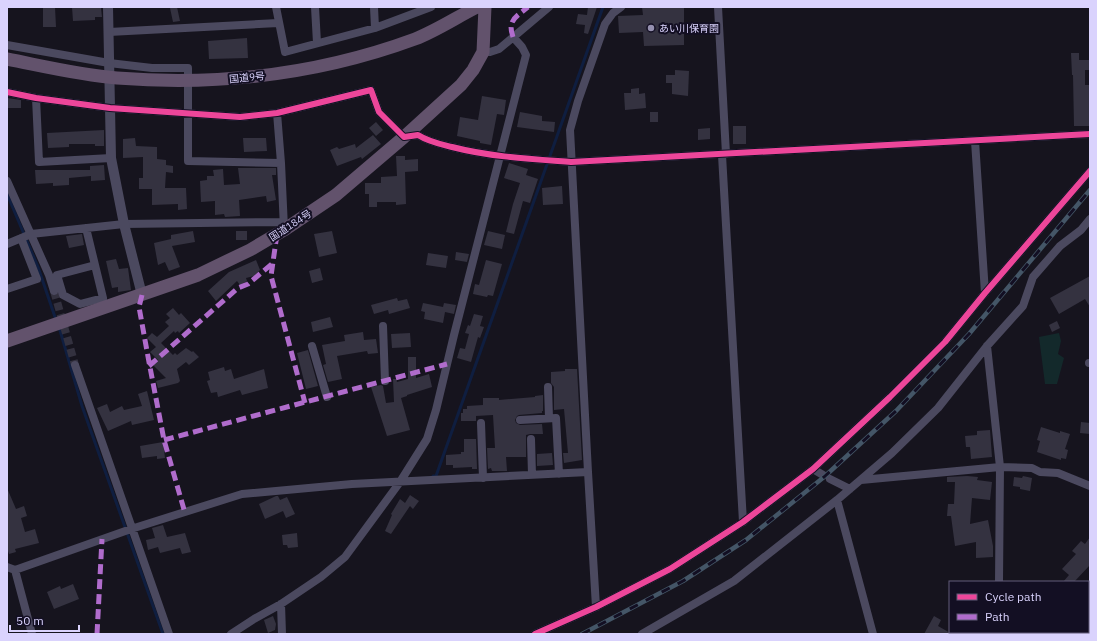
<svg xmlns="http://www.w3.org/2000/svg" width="1097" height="641" viewBox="0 0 1097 641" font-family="'IBM Plex Sans','Noto Sans JP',sans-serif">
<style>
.green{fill:#13292b}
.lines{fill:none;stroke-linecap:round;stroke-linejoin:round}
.stream{stroke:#0f1e40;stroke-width:3}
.building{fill:#343240}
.minor-tunnel{stroke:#33313f;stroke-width:8;stroke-dasharray:8 4;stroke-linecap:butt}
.minor{stroke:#4b495f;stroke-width:8}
.tertiary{stroke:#4b495f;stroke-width:10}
.trunk{stroke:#62526c;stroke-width:13}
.rail-casing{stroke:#445667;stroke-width:4.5}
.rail{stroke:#130f23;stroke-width:3;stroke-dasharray:9;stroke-linecap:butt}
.quiet{stroke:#b06ccc;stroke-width:5;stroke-dasharray:10 5;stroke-linecap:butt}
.cycleway-casing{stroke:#130f23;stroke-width:8}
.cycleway{stroke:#ed469a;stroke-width:6}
.poi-dot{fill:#9590af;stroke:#130f23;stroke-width:1.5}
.labels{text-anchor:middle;stroke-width:4;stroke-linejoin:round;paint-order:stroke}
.poi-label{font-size:10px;fill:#dad3fd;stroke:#130f23;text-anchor:start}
.street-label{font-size:10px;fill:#dad3fd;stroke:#130f23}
</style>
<rect width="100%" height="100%" fill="#16141e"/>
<path class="green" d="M1059 333 1061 341 1058 354 1064 358 1057 384H1045L1039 337Z"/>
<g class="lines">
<path class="stream" d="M7 194 38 267 56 320
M59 327 82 406 163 634
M433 476H436L603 7"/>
</g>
<path class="building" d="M43 7H55L56 27H43Z
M72 7 101 8 102 17H95V20L73 21Z
M177 7 180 21 173 22 170 8Z
M588 7H597L588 34 584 33 585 25 576 24 578 14 587 15Z
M642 7H684V45L644 46 643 32 619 33 618 16 643 15Z
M247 38 248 58 209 59 208 41Z
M1071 53H1079V60H1089V70H1085V85H1090V126H1074L1073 75H1072Z
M675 70 689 71 688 96 672 94V83H666V75H675Z
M639 88V94L645 93 646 108 625 110 624 93H631V89Z
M482 96 506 100 504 115 497 114 491 145 480 143V141L457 136 460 117 478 120Z
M7 98 21 100V108H7Z
M520 112 542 116V121L555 122 554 132 517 127Z
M650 112H658V122H650Z
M376 122 383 130 376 136 369 128Z
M733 126H746V144H733Z
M710 128V139L698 140V129Z
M104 130V146H95V144H69V147L48 148 47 133Z
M373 135 381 144 362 159 361 157 337 166 330 150 337 147 339 149 355 144 356 148Z
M135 138 136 146 157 147V159L166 160V165L173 166V173L166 172 165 188H186L187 209 178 210V204L152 205V189H139V178H143V157L123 158V139Z
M243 138H266L267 151 244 152Z
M396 156H405V160L418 159V171L405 172 406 204 396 205V202H377V207H369V194H365V183H381V177L397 176Z
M509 163 528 169 526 175 538 179 530 203 523 201 514 234 506 232 513 204 520 183 504 178Z
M104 165 105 180 91 181V176L69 178V185L53 186V183L36 184 35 170H90V166Z
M238 168H276V175H272L276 200 267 202 266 196 239 200 240 216 225 217 224 214 215 215V201L201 202 200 181 207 180V176H214L213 170 223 169 224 185 240 184Z
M562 186 563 204 543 205 542 188Z
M193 231 195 242 172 246 180 267 169 271 165 262 158 265 154 243 171 239V235Z
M236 231H247V240H236Z
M332 231 337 253 319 257 314 234Z
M488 231 505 235 502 249 484 245Z
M82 234 84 245 69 248 66 236Z
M456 252 469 254 467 262 455 260Z
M428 253 448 256 446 268 426 265Z
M116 259 119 269 128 268 131 290 118 292V287L112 288 106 261Z
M256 260 260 270 254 276 246 278 247 281 240 285 237 281 216 301 208 291 229 272Z
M486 260 502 264 493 296 488 295 487 297 473 294 475 284 479 285Z
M320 268 323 280 312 283 309 271Z
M1090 276V307L1085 299 1059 314 1050 298Z
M397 298 398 301 407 299 410 308 389 314 388 310 374 314 371 305Z
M423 303 443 307 444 303 456 305 454 314 445 312 443 323 424 319 425 312 421 311Z
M173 308 179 315 181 313 190 323 179 333 178 331 175 333 174 331 161 343 173 355 175 353 177 355 186 348 192 352 193 351 199 357 189 365 186 362 177 369 180 381 178 383 158 388 156 381 166 378 153 365 158 360 150 352 156 347 147 338 152 333 157 337 169 326 165 322 170 318 166 314Z
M474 314 483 316 480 326 484 327 480 338 478 337 471 362 457 358 460 348 465 349 469 334 465 333 468 325 470 326Z
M330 317 333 327 313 332 311 322Z
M1057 321 1060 328 1052 332 1049 325Z
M363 332 364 340 376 339 378 353 368 354 367 351 337 356 342 379 328 382 323 365 326 364 322 345 345 341 344 335Z
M410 333 411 347 392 348 391 334Z
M308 350 318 386 306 389 297 353Z
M408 357H416V378L429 374 432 387 407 395V396L401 398 410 430 387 436 371 387 381 385 383 386 386 403 394 402 393 379H396L397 382 408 379Z
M224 367 225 371 231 369 234 379 264 369 268 388 242 395 240 390 218 397 217 392 211 393 207 381 210 380 208 372Z
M565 369H577L582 460 564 463 563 453H568L564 409 554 410V387L551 383V372L565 371Z
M147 391 154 420 132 425 131 421 108 431 97 408 107 404 110 412 122 406 124 410 142 406 138 394Z
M543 395V411H542V413L519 415 517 416 515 420 516 423 520 425 542 424 543 434H530L526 435V457H506L507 471H492L491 468 488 469 487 448H495L493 415 476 416V421H461V413H463V409H467V406L483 405V398H499V400L535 397V396Z
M1081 422 1090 423V434L1080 433Z
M1041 427 1060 433V431L1070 434 1065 449 1068 450 1066 459 1061 458V460L1037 452 1040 441 1037 440Z
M990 430 992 457 971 459 970 447H966L965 436 977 435V431Z
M464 439H476L477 469H472V467L453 468V465H446V455L461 454V452H464Z
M163 442 165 458 157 459V456L142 458 140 446Z
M552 453 553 465 537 466V454Z
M967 476 978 477 977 480 992 482 990 500 972 498 970 524 988 520 993 546V557L976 558V542L955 546 951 516H947L948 504H954L955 482H947V477Z
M1023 476 1032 478 1030 491 1020 489V487L1013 486 1014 477 1022 478Z
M7 488 16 509 24 506 27 516 21 518 25 532 35 529 39 543 15 549 16 552 9 554 7 548Z
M410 495 419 501 413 509 410 506 391 534 385 531 392 515 391 514 400 499 405 503Z
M276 496H278L280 500 287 497 295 514 286 518 283 511 265 519 259 504Z
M163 525 167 537 185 533 191 552 182 554 180 548 160 553 158 547 148 550 146 540 155 538 152 528Z
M297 533 298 547 288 548 287 545H283L282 535Z
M1090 537V565L1074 582H1063L1069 575 1062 569 1076 554 1072 551 1081 541 1085 544Z
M73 584 79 599 54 609 47 592 60 586 61 589Z
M273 616 276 624 275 630 268 633 264 620Z
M934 616 941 620 938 626 952 634H924Z"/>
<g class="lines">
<path class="minor-tunnel" d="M54 291 75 365"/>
<path class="minor" d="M276 7 285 52 375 28 431 7
M315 7 317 43
M374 7 375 28
M718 7 726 154
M109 32 278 23
M7 45 109 63 152 68H188V161L281 163
M483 52H490L499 49 549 7
M7 92 36 98 110 108 240 117 277 113 371 90 379 112 404 137 418 135C429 142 440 144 452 147 491 157 531 159 571 162L1090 134
M36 98 39 162 111 158
M277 113 281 163 284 228
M975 141 985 293
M722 155 743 522
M7 181 49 275 54 291
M86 228 103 298 80 304 63 295 57 275 95 265
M7 244 31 234 124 224 283 222
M7 289 37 279 21 238
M383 326 385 381
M312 346 327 397
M987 346 1000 467 999 582
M1089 363H1090
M75 365 169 634
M548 387 549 418
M520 420 556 418 559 474
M481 423 483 478
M531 439 532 475
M813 469 823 475
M588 472 570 130 578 101 605 24 613 13 621 7
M830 479 850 489
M861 480 1000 467 1032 468 1040 472 1058 473 1090 486
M837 500 873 634
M7 567 15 570 131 529 242 494 352 484 588 472 596 607
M15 570 32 634
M1088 589 1090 586
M281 604 282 634
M1018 632 1020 634
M231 634 254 619 281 604 321 577 345 557 400 482 427 439 436 410 454 335 526 55 522 47 513 37
M535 634 596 607 670 569 743 522 813 469 890 397 945 342 985 293 1090 171
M642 634 734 581 837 500 892 453 938 408 987 346 1023 306 1033 277 1060 246 1081 230 1090 219
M1052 634 1054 632"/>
<path class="tertiary" d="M108 7 111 158 124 224 142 295"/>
<path class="trunk" d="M7 59C43 66 80 75 117 78 218 86 320 74 415 39 436 31 457 17 477 7
M7 341 198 275 250 250 284 230 336 195 404 137 461 85 473 70 483 52 485 7"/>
<g class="rail-casing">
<path id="rail" d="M582 634 683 581 746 540 824 477 896 411 969 334 1090 190"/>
</g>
<use href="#rail" class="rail"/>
<path class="quiet" d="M513 37C507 20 516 17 528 7
M277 234 271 276 305 403
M142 295 139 307 149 362 164 440 185 513
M149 366 238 288 248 284 273 263
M164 440 447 364
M97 634 102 539"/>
<g class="cycleway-casing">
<path id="cycleway" d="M7 92 36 98 110 108 240 117 277 113 371 90 379 112 404 137 418 135C429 142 440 144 452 147 491 157 531 159 571 162L1090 134
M535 634 596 607 670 569 743 522 813 469 890 397 945 342 985 293 1090 171"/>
</g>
<use href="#cycleway" class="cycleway"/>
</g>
<circle class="poi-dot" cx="651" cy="28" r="4"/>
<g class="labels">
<g class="poi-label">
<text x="659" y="32">あい川保育園</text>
</g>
<g class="street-label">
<text transform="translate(247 77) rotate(-6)" y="4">国道9号</text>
<text transform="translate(290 225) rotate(-33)" y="4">国道184号</text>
</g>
</g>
<rect width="1097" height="641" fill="none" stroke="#dad3fd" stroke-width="16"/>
<rect x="949" y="581" width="140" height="52" fill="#130f23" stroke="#635d7a"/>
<rect x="957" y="594" width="20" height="6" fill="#ed469a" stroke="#635d7a"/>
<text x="985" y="601" font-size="12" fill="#dad3fd">Cycle path</text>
<rect x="957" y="614" width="20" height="6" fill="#b06ccc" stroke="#635d7a"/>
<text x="985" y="621" font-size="12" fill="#dad3fd">Path</text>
<path d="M10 625v6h69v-6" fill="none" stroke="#dad3fd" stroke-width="2"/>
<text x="16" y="625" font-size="12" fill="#dad3fd" stroke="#130f23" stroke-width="3" paint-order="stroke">50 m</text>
</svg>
